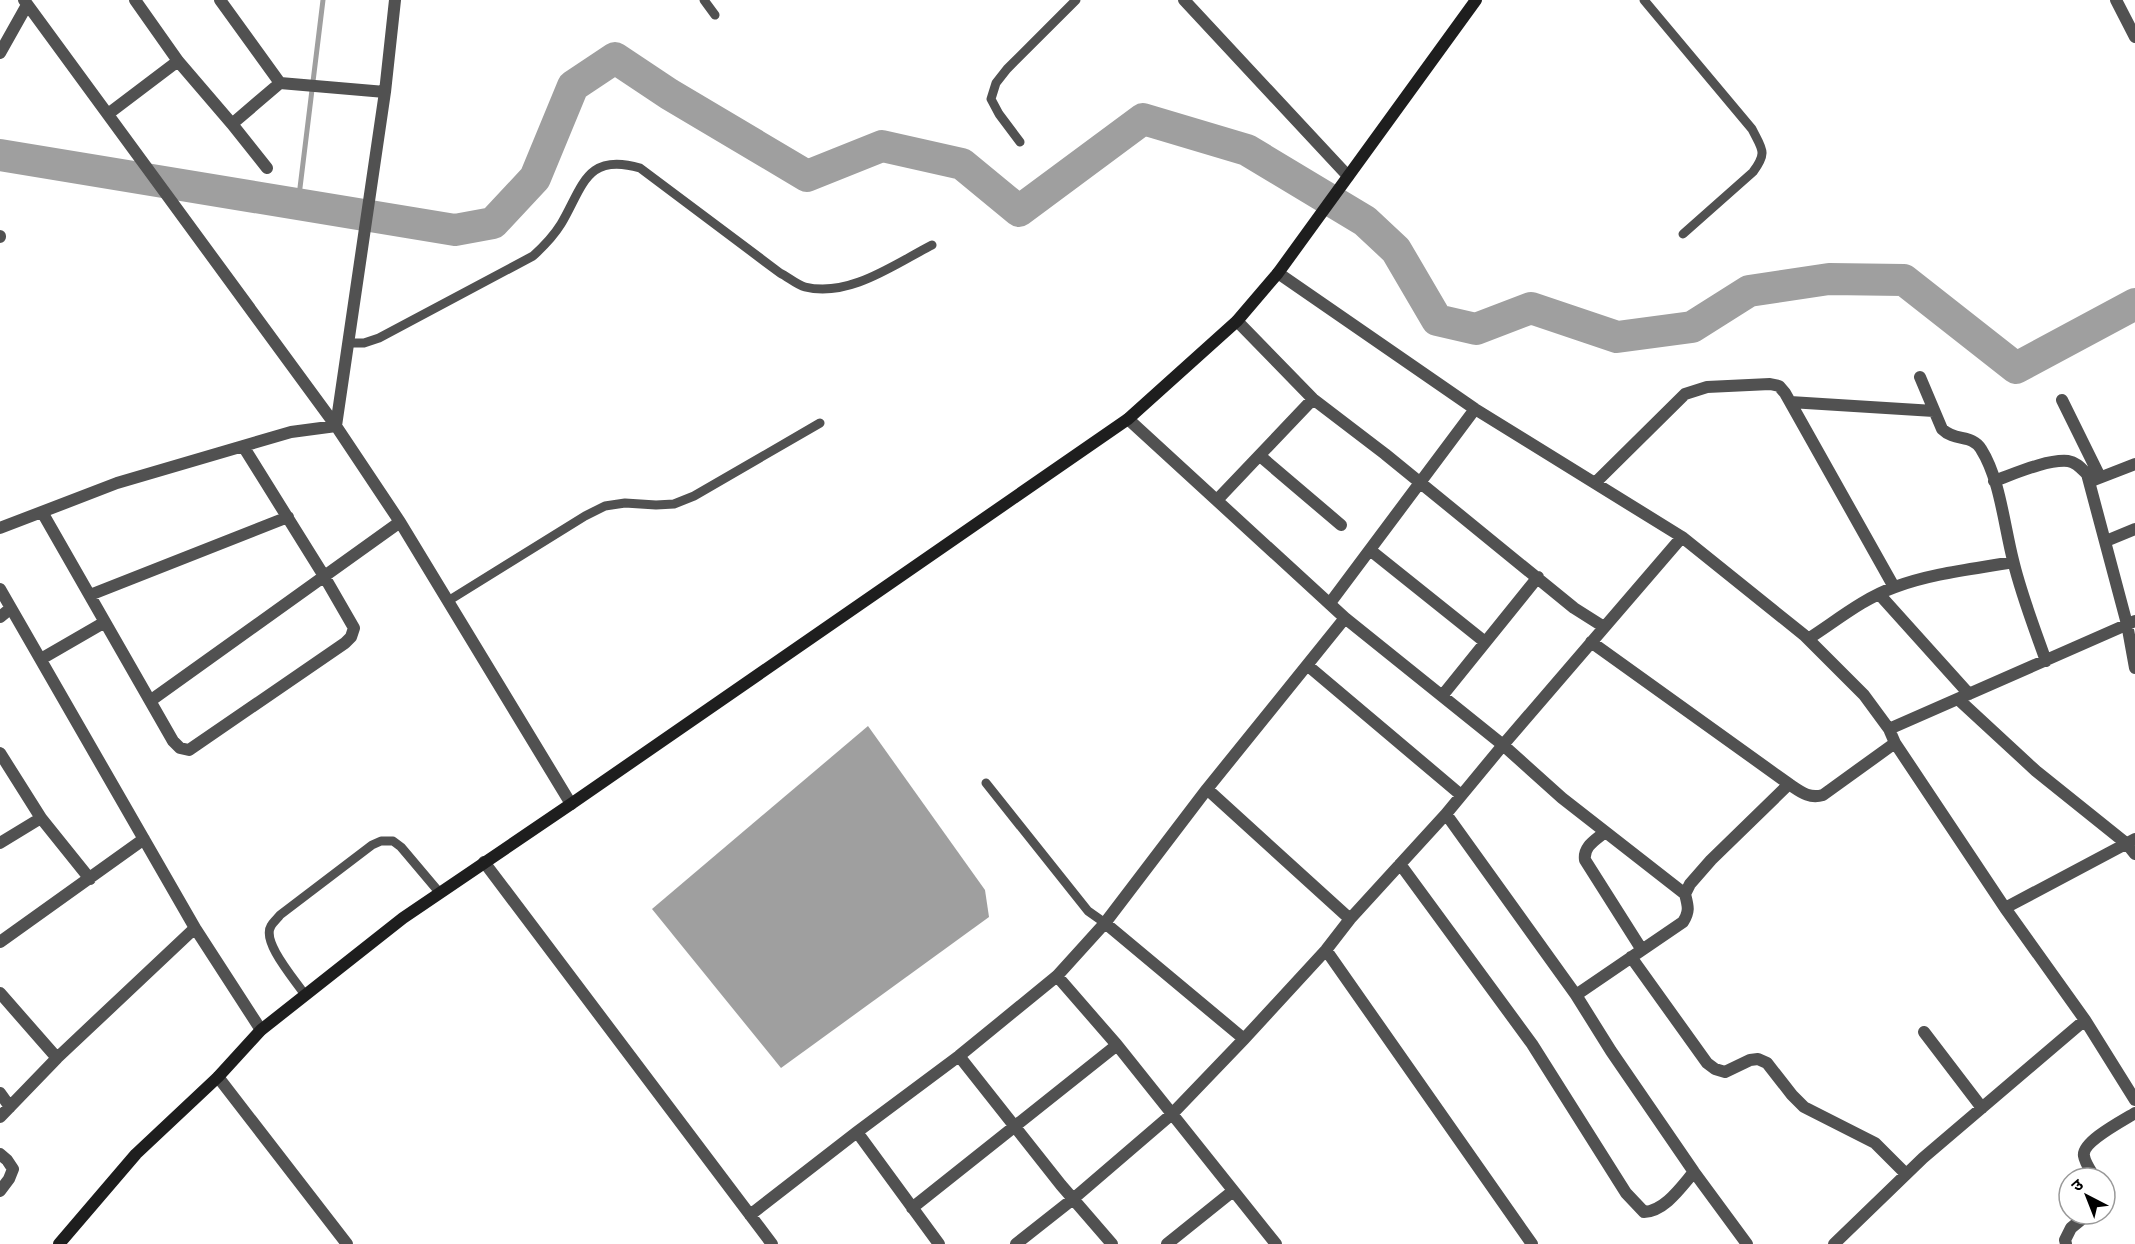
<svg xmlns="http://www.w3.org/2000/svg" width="2135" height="1244" viewBox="0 0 2135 1244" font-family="Jost,'Noto Sans Devanagari',sans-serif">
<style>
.water{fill:#9f9f9f}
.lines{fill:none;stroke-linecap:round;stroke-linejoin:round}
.stream{stroke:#9f9f9f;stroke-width:5}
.river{stroke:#9f9f9f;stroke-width:32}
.lane{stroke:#515151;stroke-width:9}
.street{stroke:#515151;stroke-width:12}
.secondary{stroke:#1e1e1e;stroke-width:12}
</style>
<rect width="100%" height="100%" fill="#fff"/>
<path class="water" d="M868 726 985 890 989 917 781 1068 652 909Z"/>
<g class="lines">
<path class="stream" d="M298 204 323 0"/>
<path class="river" d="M0 155 455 230 493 223 535 178 573 86 615 58 669 94 807 176 882 146 962 164 1019 211 1143 119 1247 150 1365 221 1396 250 1437 320 1476 329 1531 308 1617 337 1692 327 1749 291 1829 279 1904 280 2016 368 2135 304"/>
<path class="lane" d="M704 0 715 15
M1644 0 1752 129C1762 149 1768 152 1753 172L1683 234
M1020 142 999 114 991 99 996 83 1007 69 1076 0
M349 343H364L379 338 533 256C544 246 553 237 561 224 583 187 586 152 640 168L780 273C788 277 797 285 805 287 849 298 895 264 932 245
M448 601 585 516 605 506 625 503 656 505 674 504 694 496 820 423
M986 783 1088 911 1105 923
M305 995C296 981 261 942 271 926 273 922 278 918 280 915L372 845 381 841H393L401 847 439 892"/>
<path class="street" d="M24 0 336 426 400 522 571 804
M135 0 178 61 232 124 280 83 220 0
M1184 0 1348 176
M2116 0 2135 37
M0 53 27 5
M280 83 385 92
M108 114 178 61
M232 124 267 168
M0 237V236
M1278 273 1475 409 1682 537 1804 635 1864 695 1889 729 1895 743 2005 908 2085 1020 2135 1100
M1237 321 1313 399 1385 454 1574 608 1604 627
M1920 377 1942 429C1955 442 1972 434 1981 449 2000 479 2004 525 2013 560 2021 594 2034 627 2046 661
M2062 400 2100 477
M1790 402 1934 411
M1128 419 1345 618 1503 745 1562 798 1685 894
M1260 456 1341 525
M2094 480 2135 464
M1994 481C2014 474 2047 459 2068 461 2076 462 2081 468 2087 474L2127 624 2135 668
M1595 483 1685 394 1707 387 1770 384 1779 386 1785 393 1894 587
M1217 500 1313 399
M42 512 173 741 180 748 189 750 345 643 351 637 354 628 324 576 243 446
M0 528 117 483 291 432 336 426 385 92 395 0
M2106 541 2135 529
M1370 550 1485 642
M0 589 195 928 261 1030
M1879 594 1969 694
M90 595 288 517
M1330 603 1475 409
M0 617 11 608
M1808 639C1836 621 1864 598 1895 587 1933 573 1974 569 2013 562
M41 659 105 622
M1307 665 1461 795
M1442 696 1538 577
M1958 699 2036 771 2127 844 2135 854
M150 701 400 522
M1889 729 2135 621
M0 753 41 818 90 879
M1789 784C1801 792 1809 799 1823 795L1895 743
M1207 789 1350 919
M1446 814 1576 995 1611 1051 1694 1172 1747 1244
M1605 832C1596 840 1583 846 1585 860L1642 950
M0 843 41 818
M484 862 772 1244
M1400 864 1532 1044 1626 1193 1644 1212C1665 1211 1681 1187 1694 1172
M2005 908 2135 839
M1105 923 1244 1039
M0 942 144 839
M1326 950 1532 1244
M1631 957 1707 1063 1715 1069 1725 1072 1750 1060 1758 1059 1767 1063 1792 1095 1804 1107 1875 1143 1906 1174
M1057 976 1117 1045 1276 1244
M0 993 57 1058
M1576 995 1683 922C1690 911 1688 906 1685 894L1690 884 1711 860 1789 784 1591 642
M1924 1032 1982 1108
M959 1056 1061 1185 1112 1244
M218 1077 347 1244
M0 1093 10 1107
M0 1117 57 1058 195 928
M857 1132 939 1244
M0 1154 7 1160 13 1169 9 1179 0 1191
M2095 1178C2091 1171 2085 1163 2084 1156 2081 1142 2124 1120 2135 1113
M912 1208 1117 1045
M750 1215 857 1132 959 1056 1057 976 1105 923 1207 789 1345 618
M1016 1244 1073 1199 1172 1114 1244 1039 1326 950 1350 919 1446 814 1503 745 1682 537
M1167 1244 1233 1191
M1834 1244 1923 1158 2085 1020
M2066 1244 2065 1240 2071 1228 2088 1214"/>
<path class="secondary" d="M59 1244 136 1154 218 1077 261 1030 403 918 571 804 1128 419 1237 321 1278 273 1476 0"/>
</g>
<g transform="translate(2087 1196) rotate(318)"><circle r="28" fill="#ffffff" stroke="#999999" stroke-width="1.5"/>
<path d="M0-4.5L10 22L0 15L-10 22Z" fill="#000000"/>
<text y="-9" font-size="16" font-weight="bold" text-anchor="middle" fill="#000000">उ</text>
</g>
</svg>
